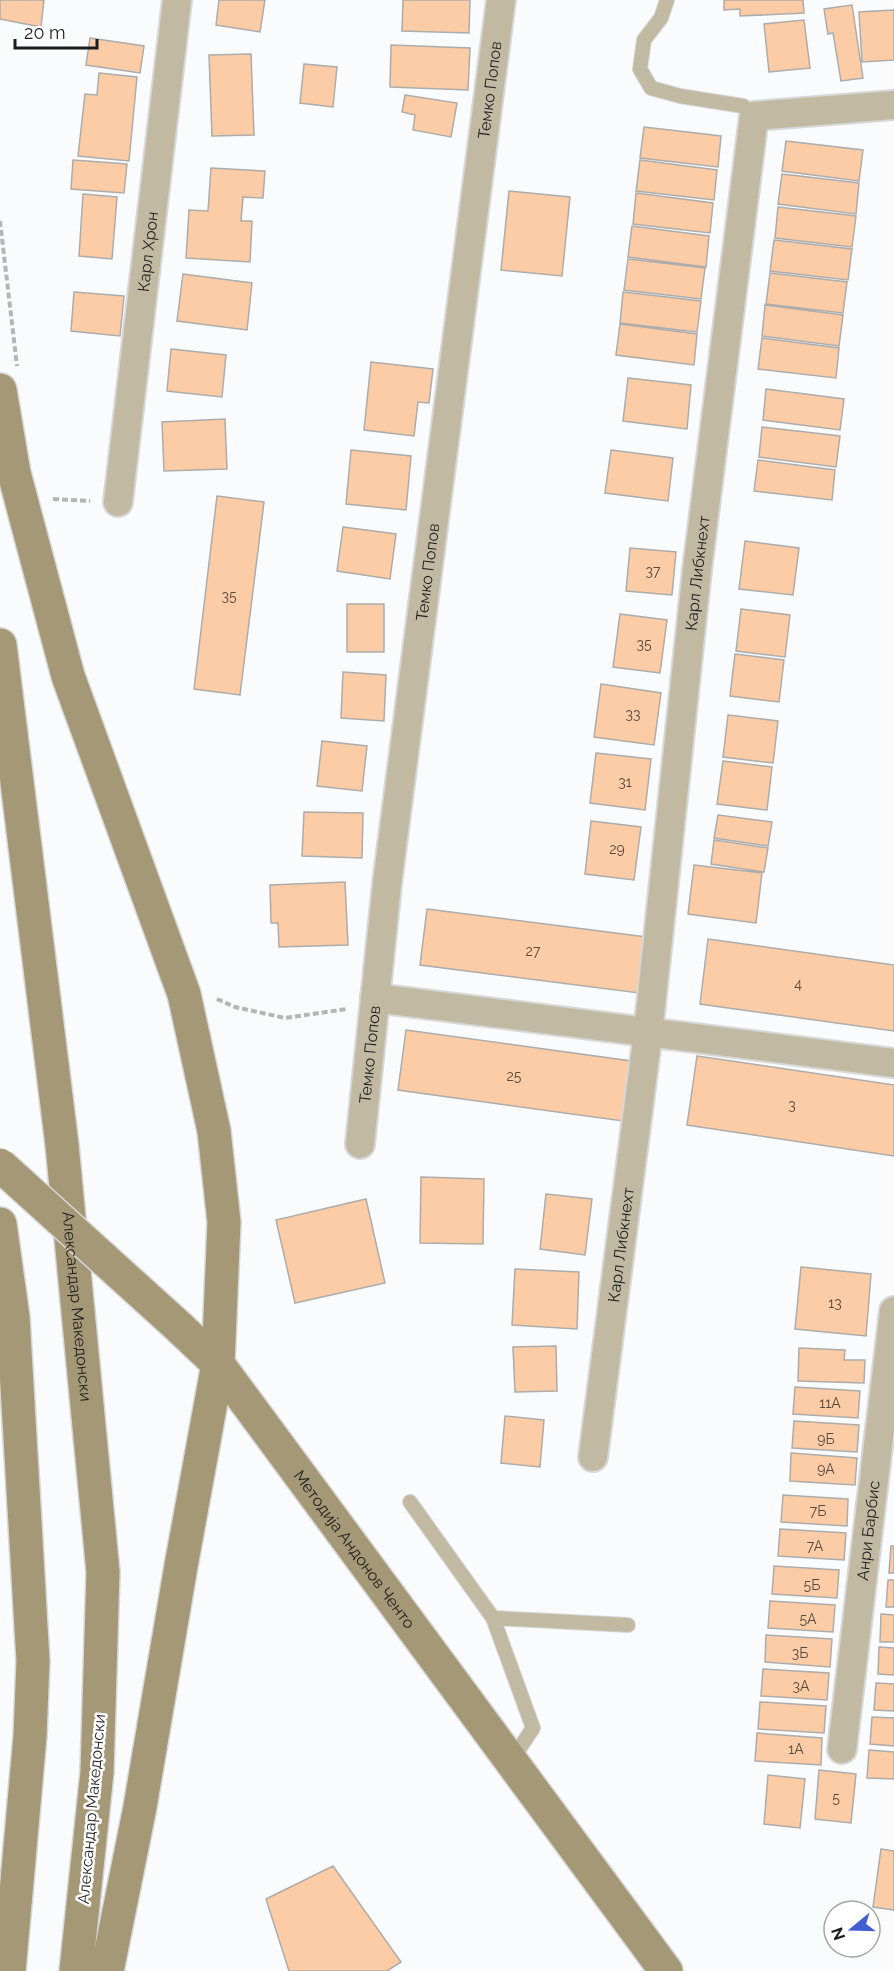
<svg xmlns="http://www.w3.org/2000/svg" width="894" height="1971" viewBox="0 0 894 1971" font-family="Raleway,sans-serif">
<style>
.building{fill:#fbcca5;stroke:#adacab;stroke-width:1.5}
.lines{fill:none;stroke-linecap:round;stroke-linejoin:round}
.lane-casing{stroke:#d7d7d8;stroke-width:16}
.street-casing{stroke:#d7d7d8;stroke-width:32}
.secondary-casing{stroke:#d7d7d8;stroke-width:36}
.path{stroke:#b4b5b6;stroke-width:4;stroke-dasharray:6 3;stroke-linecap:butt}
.lane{stroke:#c1b9a1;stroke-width:14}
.street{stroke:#c1b9a1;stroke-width:28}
.secondary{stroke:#a59876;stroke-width:33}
.secondary-bridge-casing{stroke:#d7d7d8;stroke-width:36;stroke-linecap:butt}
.secondary-bridge{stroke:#a59876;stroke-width:33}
.labels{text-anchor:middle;stroke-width:5;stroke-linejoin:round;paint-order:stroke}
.number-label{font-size:14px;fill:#544940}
.street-label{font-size:16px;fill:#1d1d1e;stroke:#fff}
</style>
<rect width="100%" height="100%" fill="#fafbfc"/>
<path class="building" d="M0 0H44L41 27 0 19Z
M219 0H265L260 32 216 25Z
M403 0H470L469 33 402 31Z
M724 0H803L804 13 740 16V9L724 10Z
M852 5 863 78 841 81 833 33 828 34 824 9Z
M894 10V60L862 62 859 12Z
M804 20 810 68 769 72 764 24Z
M90 38 144 46 140 73 86 65Z
M391 45 470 48 468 90 390 87Z
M251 54 254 135 212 136 209 55Z
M304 64 337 67 333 107 300 103Z
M99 73 137 77 129 161 78 156 85 94 97 95Z
M405 95 457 103 451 137 413 130 415 115 402 112Z
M644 127 721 136 718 167 640 158Z
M786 141 863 150 859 181 782 171Z
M73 160 127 164 124 193 71 189Z
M640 160 717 170 714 200 636 191Z
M211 168 265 171 263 198 243 197 241 221H252L250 262 186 258 189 210 208 211Z
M782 174 859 183 856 214 778 204Z
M509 191 570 197 562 276 501 270Z
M636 193 713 203 710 233 633 224Z
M83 194 117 197 112 259 79 256Z
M778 207 856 216 852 247 775 238Z
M632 226 709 236 706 267 628 257Z
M774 240 852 249 848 280 770 271Z
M628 259 705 268 701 299 624 290Z
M770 273 847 282 843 313 766 304Z
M183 274 252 283 247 330 177 321Z
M74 292 124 296 120 336 71 331Z
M623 292 701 301 697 332 620 323Z
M765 305 843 315 839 346 762 336Z
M620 324 697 334 694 365 616 355Z
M762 338 839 348 836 378 758 369Z
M171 349 226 355 222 397 167 391Z
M371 362 433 369 429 403 418 402 414 436 364 430Z
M628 378 691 385 687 429 623 421Z
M766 389 844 399 840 430 763 420Z
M225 419 227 469 164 471 162 422Z
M762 427 840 436 836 467 759 457Z
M351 450 411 456 406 510 346 504Z
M611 450 673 458 668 501 605 493Z
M758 460 835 470 832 500 754 491Z
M217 496 264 502 240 695 194 689Z
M343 527 396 534 390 579 337 571Z
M745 541 799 548 793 595 739 589Z
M630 548 676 552 672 595 626 591Z
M347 604H384V652H347Z
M741 609 790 615 785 657 736 651Z
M620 614 667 620 660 673 613 667Z
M735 654 784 660 779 702 730 696Z
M343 672 386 675 384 721 341 718Z
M601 684 661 693 654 745 594 737Z
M728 715 778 721 773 763 723 757Z
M322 741 367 746 362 791 317 786Z
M596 753 651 759 645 810 590 803Z
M723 761 772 767 767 810 717 804Z
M304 812 363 813 362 858 302 856Z
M718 815 772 822 768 846 714 838Z
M591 821 641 827 634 880 585 874Z
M714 840 768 848 764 872 711 864Z
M694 865 762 873 756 923 688 914Z
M345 882 348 945 279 947 278 923H271L270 885Z
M427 909 646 937 639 993 420 965Z
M708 939 894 965V1031L700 1004Z
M406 1030 631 1061 623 1121 398 1090Z
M697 1056 894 1085V1156L687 1125Z
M421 1177 484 1179 483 1244 420 1243Z
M546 1194 592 1199 585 1255 540 1249Z
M366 1199 385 1283 295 1303 276 1220Z
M801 1267 871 1274 866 1336 795 1329Z
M515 1269 579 1272 577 1329 512 1325Z
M556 1346 557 1391 515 1392 513 1347Z
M799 1348 845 1350 844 1360H865L864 1383 798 1381Z
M795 1387 860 1391 858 1418 793 1414Z
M505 1416 544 1420 540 1467 501 1463Z
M794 1421 859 1425 857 1452 792 1448Z
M791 1453 857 1458 855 1485 790 1481Z
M783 1495 848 1499 847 1526 781 1522Z
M780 1529 846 1533 844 1560 778 1556Z
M891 1546H894V1573H889Z
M774 1566 839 1570 837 1598 772 1594Z
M888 1580H894V1607H886Z
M770 1601 835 1605 833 1632 768 1628Z
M881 1614 894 1615V1642H880Z
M766 1635 832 1639 830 1667 765 1662Z
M879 1647 894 1648V1675L878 1674Z
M763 1669 829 1673 827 1700 761 1696Z
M876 1683 894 1684V1711L874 1710Z
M760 1702 826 1706 824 1733 758 1729Z
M872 1717 894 1718V1746L870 1744Z
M757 1733 822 1738 821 1765 755 1761Z
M869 1750 894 1752V1779L867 1778Z
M819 1770 856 1774 851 1823 815 1819Z
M768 1775 805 1779 800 1828 764 1824Z
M881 1849 894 1851V1910L873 1907Z
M333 1866 401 1962 387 1971H289L266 1899Z"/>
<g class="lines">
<g class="lane-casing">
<path id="lane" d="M667 0 661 18 644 40 640 69 651 88 680 96 743 106 754 116
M410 1502 493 1618 533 1728 511 1761
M493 1618 628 1625"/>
</g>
<g class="street-casing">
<g id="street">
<path id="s1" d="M118 502 177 0"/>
<path d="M375 998 894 1063"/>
<path id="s2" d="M360 1144 387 884 501 0"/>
<path id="s3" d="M593 1457 648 1033 697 570 754 116 894 105"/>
<path id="s4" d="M842 1749 894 1311"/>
</g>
</g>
<g class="secondary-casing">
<g id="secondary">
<path d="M0 390 14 473 68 676 184 994 214 1131 224 1222 218 1364 181 1566 140 1807 107 1971"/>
<path id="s5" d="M0 645 62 1145 103 1572 97 1772 76 1971"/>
<path d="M0 1224 13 1317 33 1661 30 1736 9 1971"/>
<path id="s6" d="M179 1327 218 1364 666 1971"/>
</g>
</g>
<path class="path" d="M0 221 17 366
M53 499 90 501
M217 999 235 1007 285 1018 347 1009"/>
<use href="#lane" class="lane"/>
<use href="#street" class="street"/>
<use href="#secondary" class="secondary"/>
<g class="secondary-bridge-casing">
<path id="secondary-bridge" d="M0 1165 179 1327"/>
</g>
<use href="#secondary-bridge" class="secondary-bridge"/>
</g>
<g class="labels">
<g class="number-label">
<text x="653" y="576">37</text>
<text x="229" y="601">35</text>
<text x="644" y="649">35</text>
<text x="633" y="719">33</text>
<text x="625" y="787">31</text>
<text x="617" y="854">29</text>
<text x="533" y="956">27</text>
<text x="798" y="989">4</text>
<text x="514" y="1081">25</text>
<text x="792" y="1110">3</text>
<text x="835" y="1308">13</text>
<text x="830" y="1408">11А</text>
<text x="826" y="1444">9Б</text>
<text x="826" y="1474">9А</text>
<text x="818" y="1516">7Б</text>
<text x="815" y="1551">7А</text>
<text x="812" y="1590">5Б</text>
<text x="808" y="1624">5А</text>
<text x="800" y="1658">3Б</text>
<text x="801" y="1691">3А</text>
<text x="796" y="1754">1А</text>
<text x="836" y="1803">5</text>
</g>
<g class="street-label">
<text dy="6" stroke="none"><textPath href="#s2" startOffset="1062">Темко Попов</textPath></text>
<text dy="6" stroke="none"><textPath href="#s1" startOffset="252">Карл Хрон</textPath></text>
<text dy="6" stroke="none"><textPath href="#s2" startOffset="576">Темко Попов</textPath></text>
<text dy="6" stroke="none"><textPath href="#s3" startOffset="890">Карл Либкнехт</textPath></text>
<text dy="6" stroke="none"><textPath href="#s2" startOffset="90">Темко Попов</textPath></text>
<text dy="6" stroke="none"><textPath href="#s3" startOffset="214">Карл Либкнехт</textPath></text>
<text dy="6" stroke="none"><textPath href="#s5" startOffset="666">Александар Македонски</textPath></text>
<text dy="6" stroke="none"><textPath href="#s4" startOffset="220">Анри Барбис</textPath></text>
<text dy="6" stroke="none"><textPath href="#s6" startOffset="284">Методија Андонов Ченто</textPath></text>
<text transform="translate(91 1809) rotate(-85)" y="6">Александар Македонски</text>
</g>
</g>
<g transform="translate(852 1929) rotate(251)"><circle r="28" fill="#ffffff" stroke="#a5a5a5" stroke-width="1.5"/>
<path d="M0-4.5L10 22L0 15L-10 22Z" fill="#435ed1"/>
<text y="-9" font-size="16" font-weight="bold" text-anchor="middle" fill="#1d1d1e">N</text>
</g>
<path d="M15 39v9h82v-9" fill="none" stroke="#1d1d1e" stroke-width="3"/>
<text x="24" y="39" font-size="18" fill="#1d1d1e" stroke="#ffffff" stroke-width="4.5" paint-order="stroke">20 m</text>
</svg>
